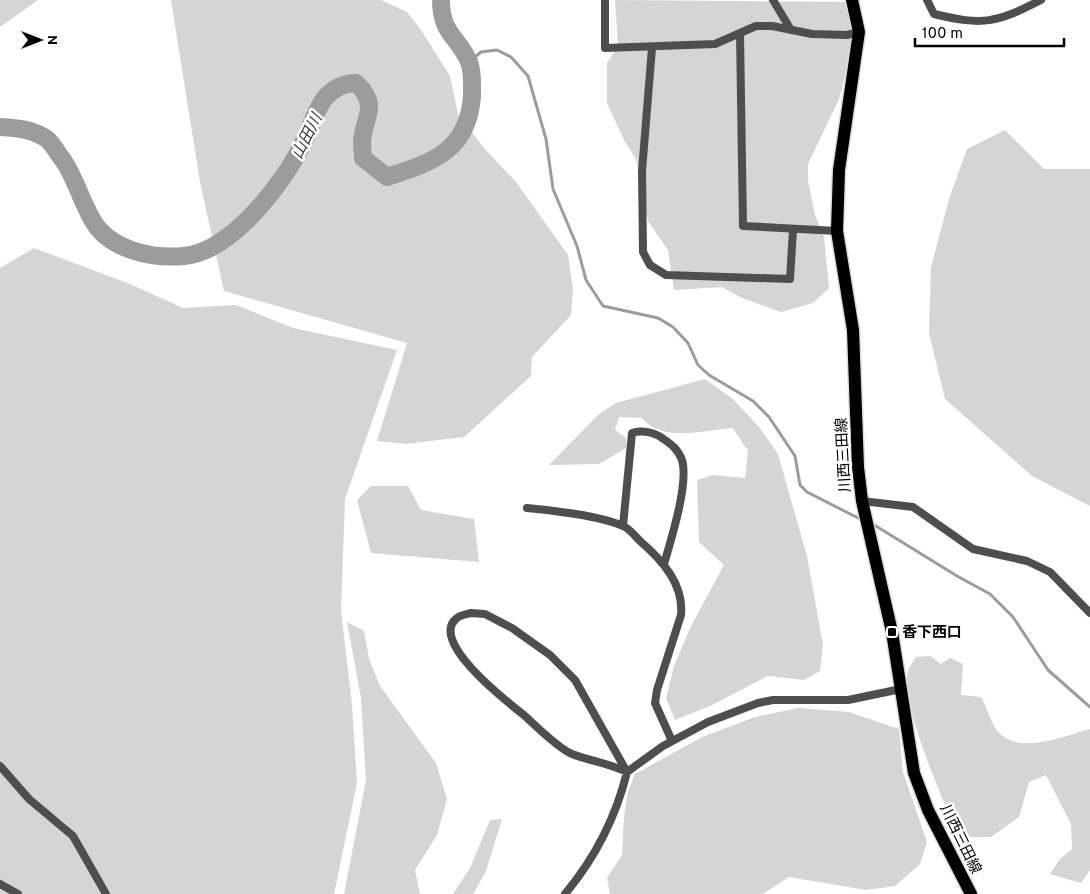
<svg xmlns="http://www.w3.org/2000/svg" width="1090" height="894" viewBox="0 0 1090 894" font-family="Overpass,'Noto Sans JP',sans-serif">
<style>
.green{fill:#d5d5d5}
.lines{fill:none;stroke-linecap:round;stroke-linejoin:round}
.stream{stroke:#9c9c9c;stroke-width:3}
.river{stroke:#9c9c9c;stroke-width:18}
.primary-casing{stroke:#dbdbdb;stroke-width:15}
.street{stroke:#4e4e4e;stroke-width:8}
.primary{stroke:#000;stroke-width:12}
.poi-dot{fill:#000;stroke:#fff;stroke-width:2}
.labels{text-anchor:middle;stroke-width:5;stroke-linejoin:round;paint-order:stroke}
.street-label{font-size:15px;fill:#000;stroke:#fff}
.poi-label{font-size:15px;font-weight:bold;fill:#000;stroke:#fff;text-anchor:start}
.water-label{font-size:16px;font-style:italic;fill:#3d3d3d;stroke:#fff}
</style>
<rect width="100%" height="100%" fill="#fff"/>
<path class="green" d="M0 0H38L0 27Z
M171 0H381L407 12 421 30 450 76 458 114 484 148 516 182 568 255 573 289 571 315 532 357 531 376 464 437 406 444 377 441 407 343 224 291 200 182Z
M615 0 848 2 854 43 839 99 808 164V181L815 215 824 237 829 288 813 303 781 312 742 298 722 287 674 290 668 250 648 221 636 159 624 140 607 103V63L618 46Z
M1005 130 1044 169H1090V506L1032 476 945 399 929 333 931 267 949 199 967 149Z
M34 248 130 284 183 308 236 305 293 328 397 350 345 499 341 610 352 705 357 783 334 894H0V268Z
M705 379 733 399 759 427 778 454 807 556 823 645 820 671 804 680 768 676 710 706 675 720 666 698 674 666 691 626 724 565 699 542 697 480 713 475 745 478 748 451 733 428C706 430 661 443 642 418L619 417 615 430 626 438V448L599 464 549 465 599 414 616 403Z
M371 486H408L421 510 474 519 479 562 371 553 357 500Z
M347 622 364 631 369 659 380 686 436 763 447 799 437 835 415 870 420 894H344L366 780 361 698Z
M930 656 941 664 950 658 963 664 961 695 981 697C987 707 990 720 996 729 1016 757 1064 736 1090 729V870L1081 883 1050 874 1059 860 1072 849 1071 824 1046 775 1029 782 1019 817 991 837H959C945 805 899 702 908 671 909 666 914 661 916 657Z
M798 708 849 712 899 729 903 772 927 842 920 864 895 886 866 890 789 877 763 894H610L607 878 622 855 624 816 628 792 635 774 702 737 755 717Z
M502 819 486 871 473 894H453L470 868 490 820Z"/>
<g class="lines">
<path class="stream" d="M469 62 481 52 497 50 511 57 528 76 546 139 553 189 577 246 586 280 603 306 658 318 673 327 688 343 698 365 709 375 753 401 769 417 795 456 800 485 807 492 862 520
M871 523 957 576 990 594 1013 617 1048 670 1090 707"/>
<path class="river" d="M0 127C17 128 32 129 47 139 53 144 58 154 63 160 76 179 81 201 93 221 110 250 152 259 184 256 231 252 284 183 303 143 311 128 314 113 324 99 333 88 343 83 356 83 380 106 364 115 362 142 362 147 363 153 363 158L387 177C433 162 468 151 472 96 472 87 473 71 469 62 459 37 441 35 441 0"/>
<g class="primary-casing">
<path id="primary" d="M852 0 859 32 839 170 837 231 853 330 858 467 862 501 892 632 914 773 928 810 971 894"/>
</g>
<path class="street" d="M605 0V48L715 44 756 26H772L812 34 847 35 859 32
M773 0 791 30
M927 0 934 14C984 26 996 23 1041 0
M740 33 743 226 837 231
M652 48 642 171 643 252 650 265 666 275 790 279 793 230
M862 501 913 507 973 549 1027 561 1050 572 1090 613
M527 508C552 510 600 516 623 526 629 528 635 536 640 541 662 560 684 584 681 615L657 690 655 703 672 741
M623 526 632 433C641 430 654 432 662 438 671 444 678 449 682 460 689 483 671 540 664 564
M471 613 485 614 512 628 550 655 575 680 627 772C608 763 590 761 572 754 558 748 537 727 525 716 510 704 427 641 457 618 460 615 467 614 471 613Z
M0 766 29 799 73 836 106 894
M0 884 18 894
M565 894C595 858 616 817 627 772L663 746 708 722 758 703 773 700H848L901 689"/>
<use href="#primary" class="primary"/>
</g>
<rect class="poi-dot" x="887" y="627" width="10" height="10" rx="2.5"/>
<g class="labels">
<g class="street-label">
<text transform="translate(843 455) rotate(-93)" y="5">川西三田線</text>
<text transform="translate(961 839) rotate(64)" y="5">川西三田線</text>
</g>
<g class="poi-label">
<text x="902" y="637">香下西口</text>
</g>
<g class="water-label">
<text transform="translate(306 136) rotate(-63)" y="6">山田川</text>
</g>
</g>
<g transform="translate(40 40) rotate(90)" stroke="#ffffff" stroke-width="4" paint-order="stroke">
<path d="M0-4L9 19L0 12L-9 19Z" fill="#000000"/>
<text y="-8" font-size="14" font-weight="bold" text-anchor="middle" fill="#000000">N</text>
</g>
<path d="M915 38v8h149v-8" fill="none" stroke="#000000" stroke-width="2.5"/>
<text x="922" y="38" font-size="15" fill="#000000" stroke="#ffffff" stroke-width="4" paint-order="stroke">100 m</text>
</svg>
